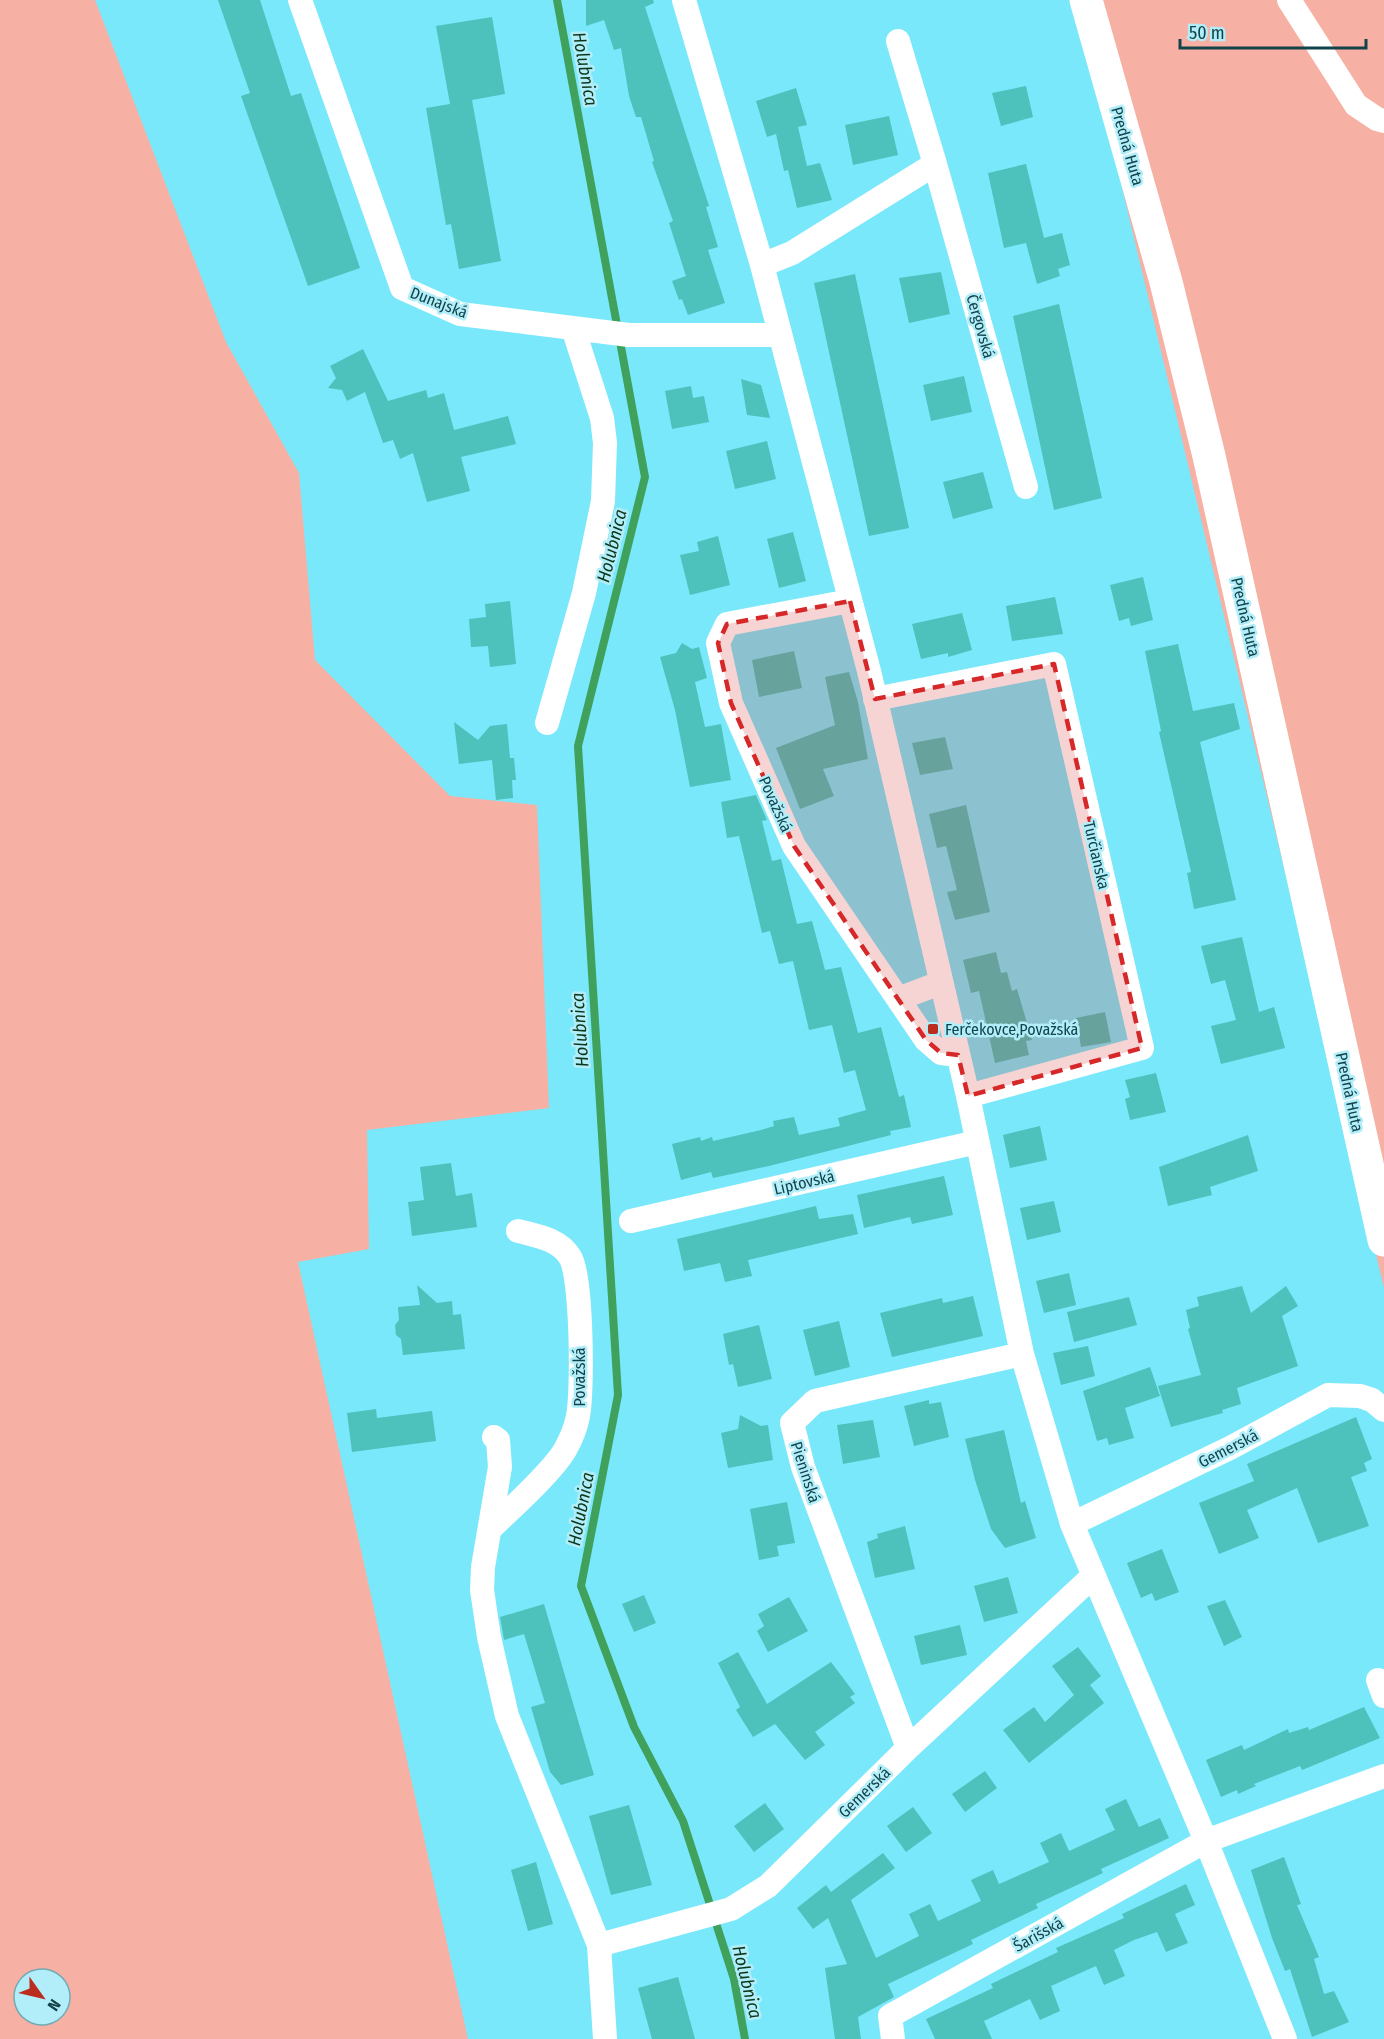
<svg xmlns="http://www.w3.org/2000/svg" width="1384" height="2039" viewBox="0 0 1384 2039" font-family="'Fira Sans Condensed',sans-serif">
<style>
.green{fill:#f7b0a4;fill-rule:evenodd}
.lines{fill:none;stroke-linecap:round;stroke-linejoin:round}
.stream{stroke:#3fa15b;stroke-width:8}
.building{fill:#4dc1bb}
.street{stroke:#fff;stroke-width:24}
.secondary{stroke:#fff;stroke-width:33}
.marked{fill:#d62828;fill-opacity:0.2;stroke:#d62828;stroke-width:4.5;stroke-dasharray:12 8;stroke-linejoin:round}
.poi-dot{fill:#ba2d1f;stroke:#b2eef9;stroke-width:2}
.labels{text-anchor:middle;stroke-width:5;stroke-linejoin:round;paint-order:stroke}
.street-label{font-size:16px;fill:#12434a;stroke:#b2eef9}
.poi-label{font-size:16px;fill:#12434a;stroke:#b2eef9;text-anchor:start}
.water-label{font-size:18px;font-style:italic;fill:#0d3519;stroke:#b2eef9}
</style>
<rect width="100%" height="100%" fill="#7ae8fb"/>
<path class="green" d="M0 0H95L226 342 299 473 315 660 450 796 537 805 549 1108 367 1130 369 1249 298 1262 468 2039H0ZM24 1979H60V2015H24Z
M1070 0H1384V1288L1115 158Z"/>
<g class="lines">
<path class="stream" d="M557 0 645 477 578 746 618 1395 581 1586 634 1727 683 1821 734 1979 745 2039"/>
</g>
<path class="building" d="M218 0H260L291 96 301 93 360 268 308 286 241 96 250 93Z
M586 0H653L654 3 645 7 709 206 706 207 718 247 708 250 725 303 688 315 682 299 679 300 672 281 686 276 669 223 673 221 652 162 654 161 641 117H636L629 96 621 48 614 50 604 20 586 26Z
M492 17 505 94 472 100 501 261 459 269 451 224 446 225 426 108 450 104 436 26Z
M1026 86 1033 117 1001 126 992 93Z
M796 88 807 125 798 127 807 166 820 163 832 200 797 208 788 170 784 171 776 134 767 137 756 101Z
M889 116 898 155 853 165 845 125Z
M1026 164 1044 238 1062 233 1070 265 1058 269 1060 276 1037 284 1026 243 1004 248 988 173Z
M941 272 950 314 909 323 899 278Z
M855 274 909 528 869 536 814 283Z
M1059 304 1102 498 1054 510 1013 316Z
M363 349 388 401 426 390 428 398 444 393 454 430 508 416 516 444 461 457 470 491 427 502 413 453 400 459 393 440 383 443 365 392 347 401 342 390 328 388 336 378 330 366Z
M964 376 972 412 931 421 923 385Z
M741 379 761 385 770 418 747 415Z
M691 386 693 398 704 396 709 422 672 429 665 391Z
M767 441 776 479 735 489 726 451Z
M983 472 993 508 953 519 943 482Z
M793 532 806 581 779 588 767 539Z
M718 536 730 585 690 595 680 555 699 551 697 542Z
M1143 577 1153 620 1131 626 1129 618 1119 621 1110 585Z
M1055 597 1063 634 1012 641 1006 606Z
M510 601 516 664 490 667 488 646 471 647 469 619 486 617 485 604Z
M962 613 972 650 948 657V653L921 659 912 624Z
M682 643 692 649 699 647 707 678 695 682 705 727 721 724 731 780 690 787 675 710 660 657 676 653Z
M1178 644 1193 711 1234 703 1240 729 1200 742 1236 900 1194 909 1187 873 1191 872 1159 732 1161 731 1145 651Z
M794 651 802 688 759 697 752 660Z
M849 672 858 702 868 759 823 769 834 796 800 809 776 748 835 725 825 677Z
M454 722 478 740 490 726 507 724 510 758H514L516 780H512L513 798 496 800 492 760 459 764Z
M945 737 953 769 920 775 912 743Z
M756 795 767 820 762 821 772 861 781 859 797 924 812 921 825 970 841 967 858 1033 881 1027 899 1097 904 1095 911 1127 890 1131 891 1135 769 1166 713 1178 711 1172 681 1180 672 1144 700 1137 701 1141 712 1137 713 1141 761 1130 774 1126 773 1121 794 1117 799 1135 840 1126 838 1118 866 1110 855 1070 844 1073 832 1025 809 1030 793 961 779 964 770 931 762 933 739 836 727 838 721 802Z
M966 805 990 912 955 920 947 892 957 890 946 846 937 848 929 814Z
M1242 937 1259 1012 1274 1007 1285 1048 1221 1064 1211 1026 1236 1020 1225 980 1211 984 1201 946Z
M996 952 1001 973 1007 972 1012 991 1017 989 1032 1040 1026 1041 1029 1055 995 1063 979 991 971 993 963 960Z
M1105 1012 1111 1042 1081 1047 1076 1018Z
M1156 1073 1166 1112 1130 1120 1125 1099 1130 1097 1125 1080Z
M1040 1126 1047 1160 1010 1168 1003 1135Z
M1248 1135 1258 1171 1210 1187 1212 1195 1168 1206 1159 1167Z
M451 1163 456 1196 472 1193 477 1227 412 1236 408 1202 424 1200 420 1167Z
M944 1176 953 1215 912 1224 910 1217 864 1228 857 1195Z
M1054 1201 1061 1232 1027 1240 1020 1208Z
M816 1206 819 1219 853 1214 858 1234 748 1260 752 1276 725 1282 720 1263 684 1271 677 1239Z
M1069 1273 1076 1305 1044 1313 1036 1281Z
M417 1285 437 1303 452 1301 453 1315 461 1314 465 1349 403 1355 401 1339 396 1335 395 1325 399 1320 398 1307 420 1305Z
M1242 1286 1251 1313 1286 1286 1298 1306 1282 1316 1298 1366 1237 1388 1241 1404 1222 1410 1223 1413 1171 1427 1158 1386 1201 1375 1188 1329 1190 1328 1186 1310 1199 1306 1197 1297Z
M973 1296 983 1336 892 1357 880 1313 942 1298 943 1303Z
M1129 1297 1137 1325 1074 1342 1067 1312Z
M839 1321 850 1367 815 1376 803 1330Z
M759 1325 772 1379 738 1387 733 1364 729 1365 723 1334Z
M1088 1346 1095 1376 1061 1385 1053 1353Z
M1150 1367 1160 1396 1125 1408 1134 1438 1109 1445 1107 1438 1097 1441 1083 1391Z
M929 1400V1404L941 1402 949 1437 914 1446 904 1406Z
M376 1409 377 1418 432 1411 436 1441 352 1452 347 1413Z
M740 1415 761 1426 768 1425 773 1460 728 1468 721 1433 738 1429Z
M1356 1417 1372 1459 1364 1463 1367 1471 1351 1477 1369 1526 1318 1543 1297 1488 1247 1510 1259 1538 1219 1554 1199 1503 1254 1481 1247 1464Z
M873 1420 880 1457 843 1464 837 1425Z
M1004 1430 1021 1503 1025 1501 1036 1538 1005 1548 991 1529 975 1480 965 1439Z
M787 1502 795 1543 777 1546 779 1556 759 1560 750 1509Z
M905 1526 915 1569 875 1578 867 1542 878 1538 877 1534Z
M1162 1549 1179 1592 1155 1601 1152 1593 1141 1598 1127 1563Z
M1008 1577 1018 1613 984 1622 974 1586Z
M644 1595 656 1623 634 1632 622 1604Z
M789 1597 808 1631 768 1652 757 1631 764 1626 758 1614Z
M1225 1600 1242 1637 1224 1646 1207 1606Z
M544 1604 594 1775 561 1785 550 1772 531 1707 545 1703 524 1634 504 1640 500 1617Z
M960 1625 967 1655 921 1665 914 1636Z
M1078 1647 1101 1676 1090 1685 1104 1703 1029 1763 1003 1730 1034 1707 1045 1722 1074 1695 1052 1666Z
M738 1652 767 1704 831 1662 855 1694 850 1697 855 1703 815 1732 825 1745 805 1760 775 1724 753 1737 736 1710 740 1707 718 1663Z
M1364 1707 1380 1738 1302 1770 1300 1766 1254 1784 1256 1786 1238 1794 1237 1790 1221 1797 1206 1760 1242 1745 1244 1750 1288 1729 1289 1733 1308 1727 1309 1730Z
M985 1771 997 1788 965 1812 952 1794Z
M1126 1799 1139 1827 1160 1818 1169 1838 1101 1869 1103 1873 1036 1904 1038 1908 971 1940 973 1944 888 1984 894 1997 858 2017 861 2039H835L825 1968 847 1964 828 1918 813 1929 797 1908 826 1885 831 1892 883 1853 895 1868 851 1900 876 1958 919 1936 909 1914 930 1904 938 1921 981 1901 971 1880 993 1870 999 1884 1049 1862 1040 1843 1061 1833 1069 1851 1115 1830 1105 1809Z
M765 1803 784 1829 754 1852 734 1826Z
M629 1805 652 1885 611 1895 589 1816Z
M913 1807 932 1833 906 1852 887 1826Z
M1284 1857 1301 1904 1297 1905 1319 1957 1314 1959 1324 1994 1334 1991 1349 2022 1312 2037 1290 1969 1285 1971 1272 1938 1251 1870Z
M536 1862 553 1924 528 1931 511 1870Z
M1186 1884 1195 1905 1175 1914 1188 1943 1166 1952 1157 1932 1134 1940 1114 1950 1125 1976 1104 1985 1096 1966 1051 1986 1060 2011 1040 2020 1030 1999 984 2021 992 2039H935L926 2019 993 1988 991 1984 1058 1952 1056 1948 1124 1918 1122 1914Z
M678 1977 695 2039H652L638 1988Z"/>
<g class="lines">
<path class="street" d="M300 0 402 288 460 314 629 335H780
M684 0 762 265 869 671 968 1096 1022 1354 1072 1524 1206 1841 1285 2039
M1289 0 1356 105 1377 119 1384 121
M935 164 1026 487
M762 265 792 253 935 164 898 41
M850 601 727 624 718 643 731 703 794 846 926 1040 941 1053 958 1055
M875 699 1054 664 1142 1048 968 1096
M547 723 584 593 603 501 605 443 602 418 573 328
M898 999 940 983
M631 1221 977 1142
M494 1437 498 1440 500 1467 483 1567 482 1590 489 1637 507 1716 599 1945 731 1909 768 1886 908 1748 1092 1577
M1072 1524 1230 1448 1328 1395 1360 1396 1372 1400 1384 1410
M492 1527C512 1508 552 1472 565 1450 570 1441 576 1427 578 1416 583 1391 582 1275 570 1257 559 1239 537 1236 518 1231
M1378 1680 1384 1696
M908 1748 803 1467 792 1423 815 1401 1022 1354
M599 1945 605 2039
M893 2039 890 2016 1206 1841 1384 1776"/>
<path class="secondary" d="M1086 0 1166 282 1209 456 1384 1240"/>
</g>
<path class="marked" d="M850 601 875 699 1054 664 1142 1048 968 1096 958 1055 941 1053 926 1040 794 846 731 703 718 643 727 624Z"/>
<rect class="poi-dot" x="927" y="1023" width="12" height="12" rx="3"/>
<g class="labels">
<g class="street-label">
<text transform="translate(1128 146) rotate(74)" y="6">Predná Huta</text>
<text transform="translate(439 302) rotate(21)" y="6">Dunajská</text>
<text transform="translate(981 326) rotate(74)" y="6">Čergovská</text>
<text transform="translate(1246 617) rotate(77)" y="6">Predná Huta</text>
<text transform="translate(776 804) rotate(66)" y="6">Považská</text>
<text transform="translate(1097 855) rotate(77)" y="6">Turčianska</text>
<text transform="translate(1350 1092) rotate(78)" y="6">Predná Huta</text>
<text transform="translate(804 1182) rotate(-13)" y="6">Liptovská</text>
<text transform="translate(579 1377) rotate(-90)" y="6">Považská</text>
<text transform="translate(1228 1448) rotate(-27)" y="6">Gemerská</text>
<text transform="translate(806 1472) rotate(72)" y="6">Pieninská</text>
<text transform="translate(864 1792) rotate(-44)" y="6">Gemerská</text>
<text transform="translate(1038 1934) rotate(-29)" y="6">Šarišská</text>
</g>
<g class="poi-label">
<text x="945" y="1035">Ferčekovce,Považská</text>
</g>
<g class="water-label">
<text transform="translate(585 69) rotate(80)" y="6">Holubnica</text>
<text transform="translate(612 546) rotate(-76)" y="6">Holubnica</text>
<text transform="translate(580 1030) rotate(-94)" y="6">Holubnica</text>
<text transform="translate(581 1509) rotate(-79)" y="6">Holubnica</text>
<text transform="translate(747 1982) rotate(76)" y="6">Holubnica</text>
</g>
</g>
<g transform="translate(42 1997) rotate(124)"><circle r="28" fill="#b2eef9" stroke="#72aab3" stroke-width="1.5"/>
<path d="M0-4.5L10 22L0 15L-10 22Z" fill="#ba2d1f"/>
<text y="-9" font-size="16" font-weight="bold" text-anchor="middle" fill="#12434a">N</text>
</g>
<path d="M1180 39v9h186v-9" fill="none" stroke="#12434a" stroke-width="3"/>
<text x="1189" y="39" font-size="18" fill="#12434a" stroke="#b2eef9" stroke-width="4.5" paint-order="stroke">50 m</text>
</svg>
